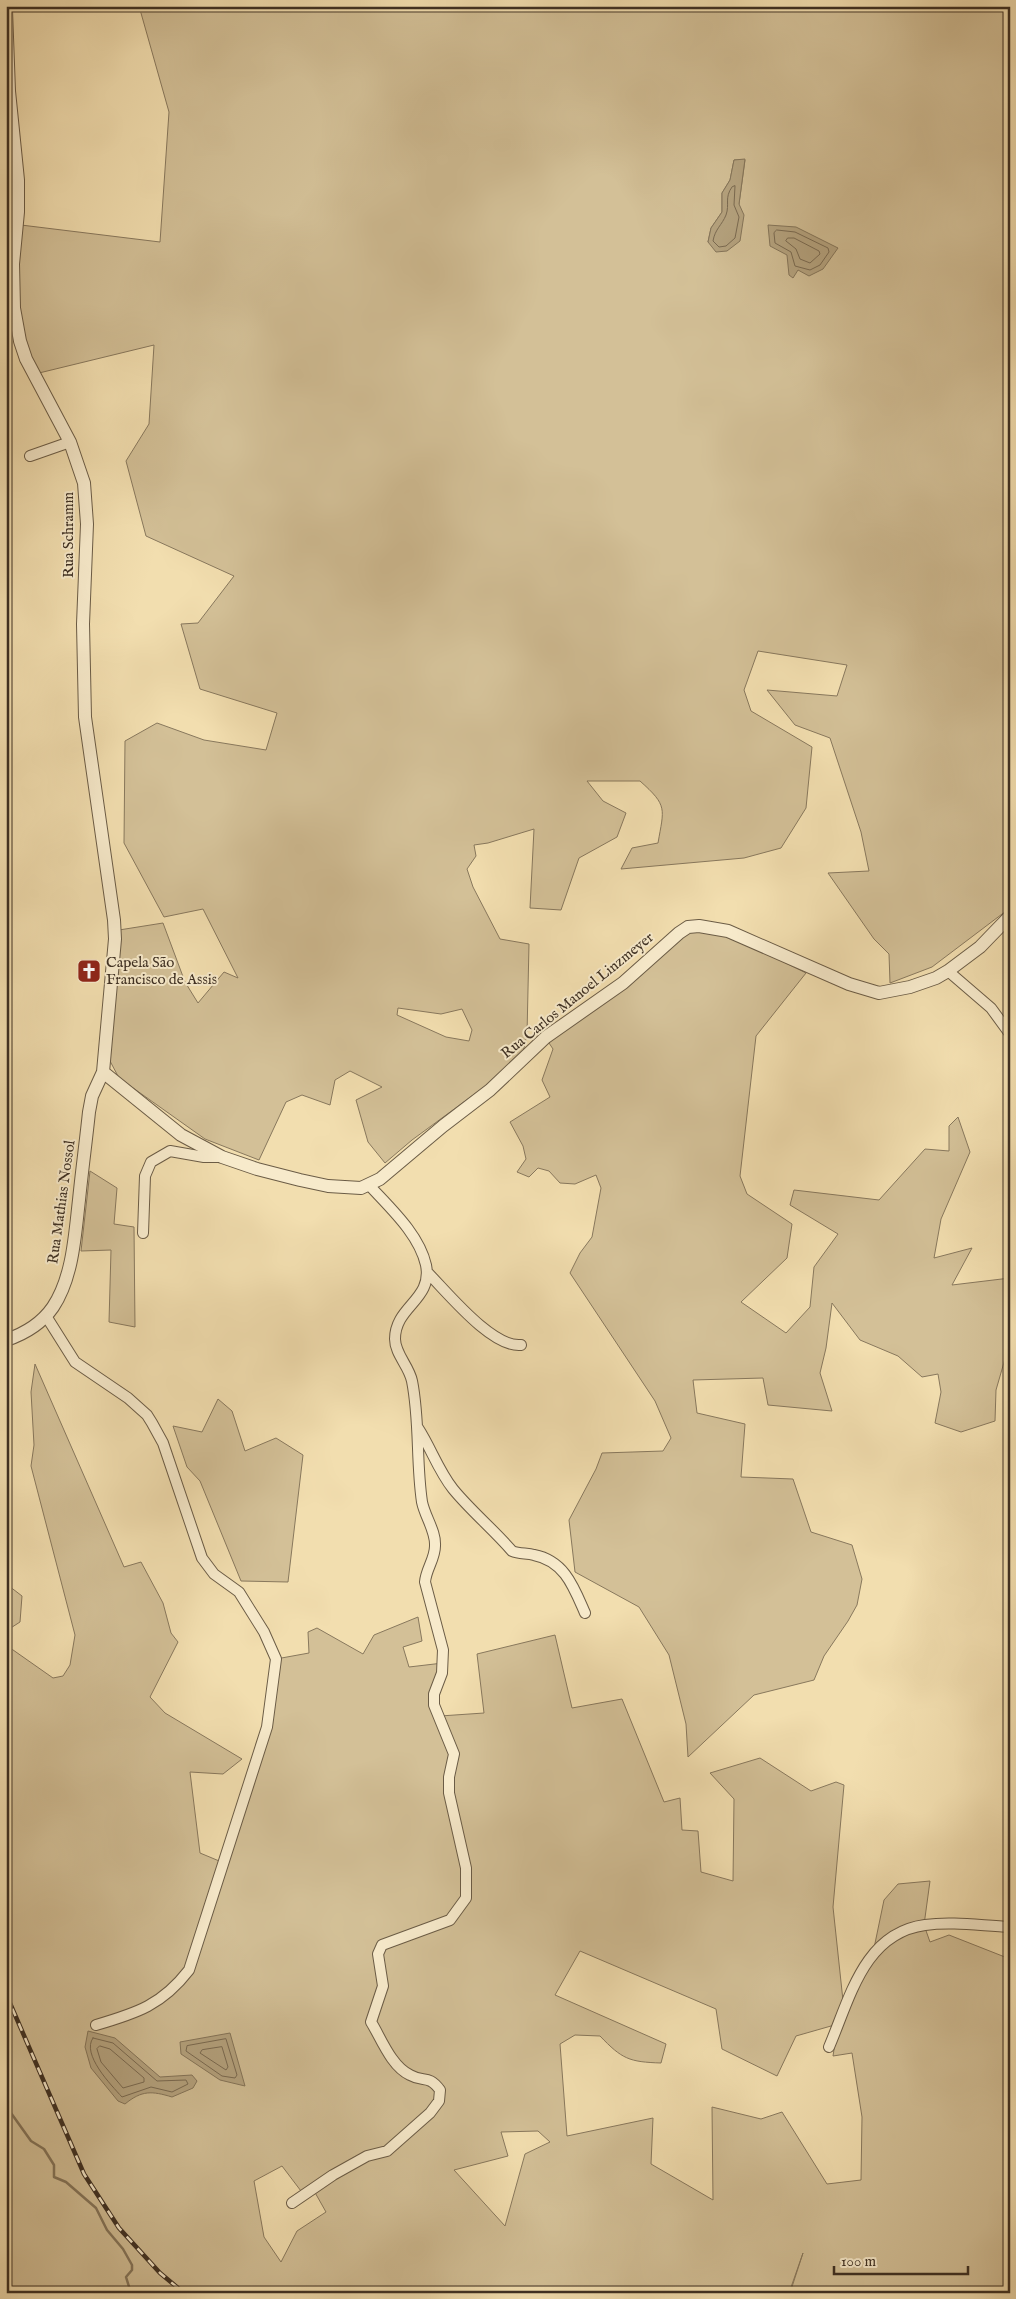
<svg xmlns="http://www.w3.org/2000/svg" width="1016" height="2299" viewBox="0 0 1016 2299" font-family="'IM FELL English',serif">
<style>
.green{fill:#d3c097;stroke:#88785d;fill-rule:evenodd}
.water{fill:#b5a37f;stroke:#85755a}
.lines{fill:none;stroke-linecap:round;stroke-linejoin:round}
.shore{stroke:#7a6a51;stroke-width:1}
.stream{stroke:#85755a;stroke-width:2.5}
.minor-casing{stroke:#6b5c46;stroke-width:12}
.tertiary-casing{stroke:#6b5c46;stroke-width:14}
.minor{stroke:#f7eacb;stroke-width:10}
.tertiary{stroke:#f7eacb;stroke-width:12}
.rail-casing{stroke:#3e3023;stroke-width:4.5}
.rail{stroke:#f7eacb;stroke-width:2.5;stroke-dasharray:8;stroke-linecap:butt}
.labels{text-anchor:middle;stroke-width:4;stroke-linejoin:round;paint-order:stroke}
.street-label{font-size:15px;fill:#3e3023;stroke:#f7eacb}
.poi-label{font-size:15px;fill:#3e3023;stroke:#f7eacb;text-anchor:start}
</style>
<rect width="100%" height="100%" fill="#f2deaf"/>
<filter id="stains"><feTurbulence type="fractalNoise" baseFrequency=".004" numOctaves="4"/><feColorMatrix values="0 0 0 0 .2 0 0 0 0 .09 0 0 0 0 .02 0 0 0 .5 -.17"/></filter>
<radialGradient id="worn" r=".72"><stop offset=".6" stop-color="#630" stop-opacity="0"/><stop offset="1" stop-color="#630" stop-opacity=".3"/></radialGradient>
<path class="green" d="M139 6H1010V908L932 967 890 983 889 954 874 939 828 873 869 871 861 832 830 738 795 725 767 690 837 696 847 665 758 651 744 690 751 711 812 747 806 808 781 848 744 858 621 869 632 848 658 843C664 808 668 806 640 781H587L603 801 626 813 617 837 579 858 561 910 530 908 534 829 488 843 474 845 476 856 467 869 473 887 500 939 529 944 527 1035 521 1060 412 1140 385 1163 368 1142 356 1100 382 1087 350 1071 335 1080 330 1105 302 1095 286 1102 259 1160 205 1139 119 1078 110 1061V1047L119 930 163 923 185 982 198 1003 224 972 238 978 203 909 164 917 124 843 125 741 157 723 204 740 266 750 277 713 200 689 181 624 198 623 234 576 146 536 126 461 149 424 154 345 39 373C14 328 16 275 21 225L160 242 169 112ZM734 160H745L739 204 708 242 711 228 722 212V193L730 180ZM398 1008 441 1014 462 1009 472 1030 469 1041 446 1037 397 1015Z
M706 929 752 946 806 973 756 1036 740 1176 747 1194 792 1224 787 1258 741 1302 786 1333 810 1307 814 1267 838 1234 790 1205 794 1190 879 1200 925 1149 949 1151V1126L958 1117 970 1152 941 1219 934 1258 972 1248 952 1285 1010 1278V1350L1007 1352 996 1390 995 1421 961 1432 935 1423 941 1392 938 1374 922 1377 898 1356 860 1340 832 1303 826 1348 820 1373 832 1411 768 1405 763 1378 693 1380 697 1413 745 1424 741 1477 793 1479 811 1532 852 1545 862 1579 857 1605 848 1621 824 1656 814 1680 754 1695 688 1757 686 1724 669 1655 639 1607 575 1572 569 1520 596 1469 602 1453 663 1451 671 1438 655 1401 570 1273 580 1253 592 1237 601 1188 596 1175 575 1184 560 1183 549 1171 538 1168 529 1177 517 1172 526 1159 523 1146 510 1122 550 1097 542 1080 553 1049 547 1040 680 935Z
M90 1171 117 1188 114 1224 134 1227 135 1327 109 1322 111 1250 81 1251Z
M35 1364 124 1567 141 1562 163 1603 171 1633 178 1642 150 1697 165 1713 242 1759 223 1774 190 1772 200 1853 224 1863 267 1727 276 1659 309 1653 308 1632 317 1628 363 1654 374 1635 418 1617 422 1641 403 1647 409 1667 443 1663 434 1694 440 1716 484 1713 477 1654 555 1635 572 1708 622 1699 664 1802 680 1798 682 1830 698 1831 701 1872 733 1881 734 1799 710 1773 760 1758 811 1791 836 1782 844 1785 833 1907 844 2010 873 1953 884 1900 898 1884 930 1881 924 1925 930 1942 949 1935 1010 1959V2293H887L882 2289 884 2293H790L803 2253 789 2293H6V1645L53 1678 63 1676 70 1665 75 1635 31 1466 34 1445 31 1392ZM580 1951 716 2009 722 2049 777 2076 796 2036 838 2024 833 2056 852 2053 862 2117 861 2180 827 2184 782 2112 761 2119 712 2107 713 2200 651 2164 653 2118 567 2136 560 2044 575 2035 600 2036C622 2059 629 2062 661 2063L666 2044 555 1995ZM538 2131 550 2142 525 2154 505 2226 454 2170 508 2156 501 2132ZM282 2166 304 2195 313 2189 326 2212 297 2231 281 2262 264 2237 254 2181Z
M218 1399 232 1411 245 1451 276 1438 303 1455 288 1582 241 1581 200 1481 187 1467 173 1426 202 1432Z
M9 1586 22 1596 20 1622 6 1631V1587Z"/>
<path class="water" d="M745 159 739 204 744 215 740 241 727 251 716 252 708 242 711 228 722 212V193L730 180 734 160Z
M768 225 796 227 838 248 823 269 809 276 798 270 793 278 789 275 787 255 770 246Z
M88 2031 115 2038 160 2077 192 2075 197 2081 193 2088 172 2097C152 2091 142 2090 125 2104L118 2101 91 2068 85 2047Z
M230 2033 245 2086 220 2080 181 2054 180 2042Z"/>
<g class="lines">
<path class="shore" d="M735 186 734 205 739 217 735 238 726 246 719 247 713 241C715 229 722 225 726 215 730 204 724 198 732 187Z
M777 230 795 232 828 248 829 252 820 265 810 270 795 266 791 252 775 243 774 233Z
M788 238H794L819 251 820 254 810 263 800 259 796 249 786 241Z
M93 2038 113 2043 157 2081 186 2080 188 2084 172 2092 151 2087 122 2097C111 2085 81 2054 93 2038Z
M226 2039 237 2075 235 2078 222 2076 186 2051 187 2046Z
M100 2046 110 2049 144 2078V2082L123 2088 101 2062 97 2049Z
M222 2047 228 2067 226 2070 200 2053 202 2050Z"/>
<path class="stream" d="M6 2106 31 2141 44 2149 54 2165V2177L66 2182 96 2208 107 2230 123 2249 132 2265V2270L126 2277 131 2293"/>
<g class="minor-casing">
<path id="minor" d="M30 456 70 442
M948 971 991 1008 1010 1034
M143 1233 145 1176 151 1162 170 1151 204 1157H221
M427 1272C447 1292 492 1348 521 1345
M46 1316 75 1362 128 1398 147 1415 152 1423 163 1443 202 1558 214 1574 239 1592 264 1632 276 1659 267 1727 189 1970C162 2005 137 2013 96 2025
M418 1428C431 1448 438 1470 453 1489 471 1511 493 1529 512 1551 519 1554 527 1553 534 1555 565 1561 574 1588 585 1613
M829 2047C850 1998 864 1933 925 1925 953 1921 982 1926 1010 1927
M292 2203 333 2175 367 2156 387 2151 430 2113 439 2101 440 2090C428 2074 424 2083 410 2075 391 2066 381 2038 371 2022L383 1986 378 1954 382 1945 450 1920 466 1898V1868L449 1793V1777L454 1754 434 1705V1694L442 1673 443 1650 425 1582C426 1569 435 1559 435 1546 436 1531 425 1517 422 1502 416 1462 420 1421 412 1381 409 1366 395 1354 395 1339 395 1306 433 1300 426 1265 419 1234 390 1208 369 1185"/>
</g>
<g class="tertiary-casing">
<path id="tertiary" d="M6 10 9 91 18 180V212L13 264 14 308 20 341 26 359 70 442 84 483 87 524 83 624 85 717 114 920 115 939 103 1072 92 1096 89 1112C86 1141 82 1170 79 1200 75 1234 73 1277 53 1307 42 1323 24 1334 6 1340
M103 1072 181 1135 222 1157 257 1169 300 1180 328 1186 361 1188 380 1179 443 1126 490 1090 546 1037 623 983 679 933 688 927 699 926 728 931 849 984 879 993 910 987 936 978 948 971 980 947 1010 916"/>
</g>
<use href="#minor" class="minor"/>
<use href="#tertiary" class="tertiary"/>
<g class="rail-casing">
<path id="rail" d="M6 1994 84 2174 119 2228 160 2273 184 2293"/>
</g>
<use href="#rail" class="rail"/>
</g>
<defs>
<g id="church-square" transform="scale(1.25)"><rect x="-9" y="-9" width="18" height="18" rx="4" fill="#8f2418" stroke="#f7eacb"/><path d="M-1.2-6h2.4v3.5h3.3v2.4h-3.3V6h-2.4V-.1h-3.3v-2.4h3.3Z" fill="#fff"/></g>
</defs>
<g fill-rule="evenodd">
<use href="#church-square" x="89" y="971"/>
</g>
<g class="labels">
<g class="street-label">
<text transform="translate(68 535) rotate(-90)" y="5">Rua Schramm</text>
<text transform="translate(577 995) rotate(-39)" y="5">Rua Carlos Manoel Linzmeyer</text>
<text transform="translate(61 1202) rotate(-82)" y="5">Rua Mathias Nossol</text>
</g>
<g class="poi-label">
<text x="106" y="967">Capela São<tspan x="106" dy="17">Francisco de Assis</tspan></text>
</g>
</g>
<rect width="1016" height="2299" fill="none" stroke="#f2deaf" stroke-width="25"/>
<rect x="8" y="8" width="1001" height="2284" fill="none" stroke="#3e3023" stroke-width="2.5"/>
<rect x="12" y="12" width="991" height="2274" fill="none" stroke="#3e3023"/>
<path d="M834 2266v8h134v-8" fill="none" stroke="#3e3023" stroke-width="2.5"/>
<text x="841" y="2266" font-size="15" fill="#3e3023" stroke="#f7eacb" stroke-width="4" paint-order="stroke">100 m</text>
<rect width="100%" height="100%" filter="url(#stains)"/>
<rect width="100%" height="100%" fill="url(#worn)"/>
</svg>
